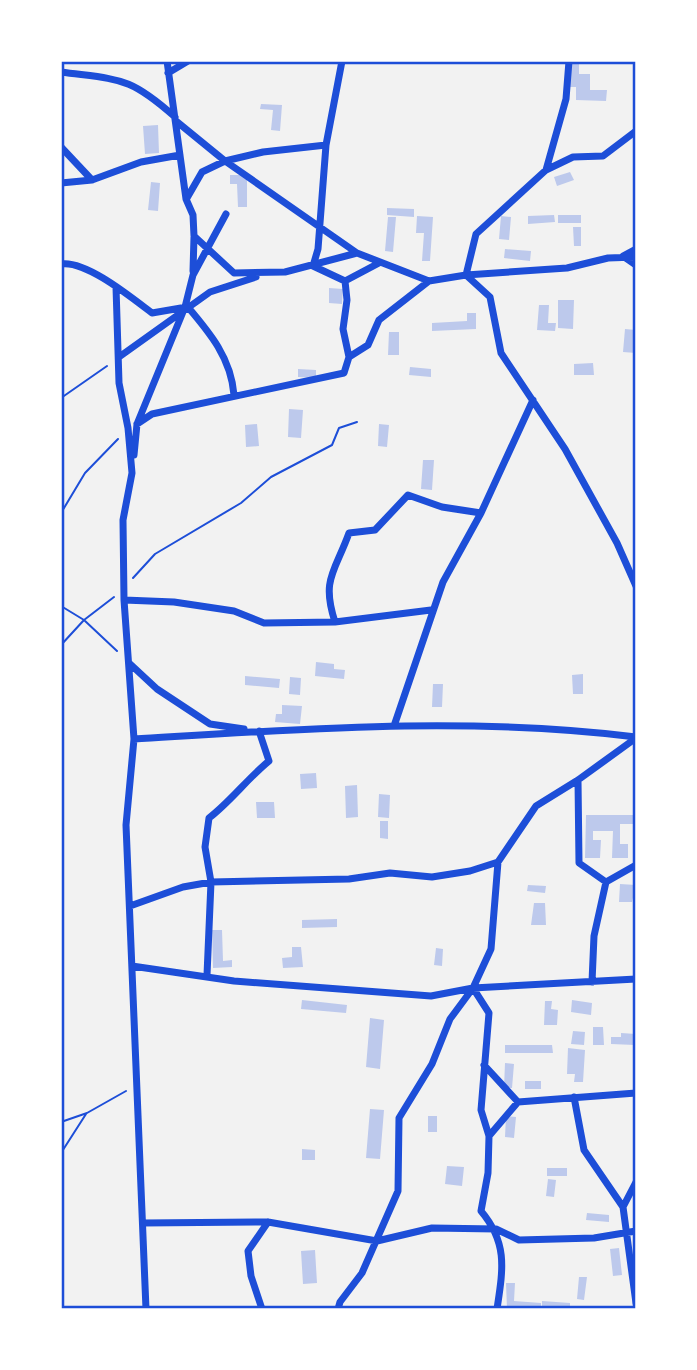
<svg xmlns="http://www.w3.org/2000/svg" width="697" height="1370" viewBox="0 0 697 1370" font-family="Commissioner,sans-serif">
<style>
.building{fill:#bdc9ec}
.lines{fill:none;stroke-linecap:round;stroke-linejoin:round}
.path{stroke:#1d4ed8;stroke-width:2}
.minor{stroke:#1d4ed8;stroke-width:7}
.neatline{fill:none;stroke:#1d4ed8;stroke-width:2.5}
</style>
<rect width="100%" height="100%" fill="#f2f2f2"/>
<path class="building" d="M569 61H579V74H590V90H607L606 101 576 100V87H569Z
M261 104 282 105 280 131 271 130 273 110 260 109Z
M158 125 159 153 145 154 143 126Z
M570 172 574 180 557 186 554 177Z
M230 175H247V207H238L237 184H230Z
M151 182 160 183 158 211 148 210Z
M387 208 414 209V217L387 215Z
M554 215 555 222 528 224V216Z
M558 215H581V223H558Z
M417 216 433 217 430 261H422L424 233H416Z
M501 216 511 217 509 240 499 239Z
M388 217H396L393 252 385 251Z
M573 227H581V246H574Z
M505 249 531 251 530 261 504 258Z
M329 288 343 289 342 304 329 303Z
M558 300H574L573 329 558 328Z
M539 305H549L548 323H556L555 331 537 330Z
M467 313H476V329L432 331V323L467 321Z
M625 329 636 330V353L623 352Z
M389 332H399V355H388Z
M593 363 594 375H574V364Z
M410 367 431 369V377L409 375Z
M298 369 316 370V378L298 377Z
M289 409 303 410 301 438 288 437Z
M257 424 259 446 246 447 245 425Z
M379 424 389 425 387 447 378 446Z
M423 460H434L432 490 421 489Z
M316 662 334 664V669L345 670 344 679 315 676Z
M583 674V694H573L572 675Z
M245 676 280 679 279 688 245 685Z
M290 677 301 678 300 695 289 694Z
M433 684H443L442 707H432Z
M282 705 302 706 300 724 275 722 276 714H282Z
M316 773 317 788 301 789 300 774Z
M357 785 358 817 346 818 345 786Z
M379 794 390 795 389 818 378 817Z
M256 802H274L275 818H257Z
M586 815H636V824H620V844H628V858H612L613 831H593V840H601L600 858H585Z
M380 821H388V839L380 838Z
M620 884 636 885 632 902H619Z
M528 885 546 886 545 893 527 891Z
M534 903H545L546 925H531Z
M337 919V927L302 928V920Z
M212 930H222L223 961 232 960V967L213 968Z
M292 947H301L303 967 283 968 282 958 292 957Z
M436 948 443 949 442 966 434 965Z
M302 1000 347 1005 346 1013 301 1009Z
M572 1000 592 1003 591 1015 571 1012Z
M545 1001H552L551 1009 558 1010 557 1025H544Z
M370 1018 384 1020 380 1069 366 1067Z
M593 1027H603L604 1045H593Z
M573 1031 585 1032 584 1045 571 1044Z
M621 1033 636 1034 635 1045 611 1044V1037H621Z
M505 1045H552L553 1053H505Z
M568 1048 585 1050 583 1082H574L575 1074H567Z
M505 1063 514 1064 512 1088H504Z
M525 1081H541V1089H525Z
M370 1109 384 1110 380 1159 366 1158Z
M428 1116H437V1132H428Z
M506 1116 516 1117 514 1138 505 1137Z
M302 1149 315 1150V1160H302Z
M447 1166 464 1167 462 1186 445 1184Z
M547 1168H567V1176H547Z
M548 1179 556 1180 554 1197 546 1196Z
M587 1213 609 1215V1222L586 1220Z
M619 1248 622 1275 613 1276 610 1249Z
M315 1250 317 1283 303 1284 301 1251Z
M579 1277H587L584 1300 577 1299Z
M506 1283H515L514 1301 541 1303V1309H507Z
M542 1301 570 1303V1309H542Z"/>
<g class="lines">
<path class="path" d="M61 398 107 366
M61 513 85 473 118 439
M133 578 155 554 241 503 271 477 332 445 339 428 357 422
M61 606 84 620 117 651
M61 645 84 620 114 597
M61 1122 87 1113 126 1091
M61 1153 86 1114"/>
<path class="minor" d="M167 61 186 199 193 215 194 236 234 273 285 272 357 253 429 281 466 275 490 297 501 353 565 449 617 543 636 586
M61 72C120 80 129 76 175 117
M168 73 188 61
M176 121 225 161 263 152 326 145 318 249 313 266 345 281 379 263
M636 131 603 156 573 157 546 170 476 234 466 275 567 268 608 258 636 257
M326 145 342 61
M61 147 92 180 141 162 180 155
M546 170 566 99 569 61
M61 183 92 180
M187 198 202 172 225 161 357 253
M636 249 623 256 636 265
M61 264C86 260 132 298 152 313L181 308
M193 271 194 237
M345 281 347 300 343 329 349 357
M116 287 119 383 128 428 132 473 123 520 124 600 134 739 126 825 146 1309
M187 306C210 333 231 358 234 395
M119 357 210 292 256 277
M137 424 152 414 344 373 349 357 368 345 379 320 429 281
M134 455 137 424 185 307 193 275 226 214
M124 600 174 602 234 611 264 623 335 622 431 610
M335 622C321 579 335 572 349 533L375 530 408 495 442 507 481 513
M129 663 157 689 210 724 244 729
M394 726 443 582 481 513 533 400
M134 739C301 729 468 716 636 737
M578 780 579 863 606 882
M130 906 183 887 211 882 349 879 390 873 432 877 470 871 498 862
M132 966 234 981 431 996 473 988 636 979
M207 975 211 882 205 847 209 818C231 801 247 779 269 761L259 731
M592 982 594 936 606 882 636 865
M473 988 489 1013 481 1110 489 1136 488 1173 481 1211C508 1243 503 1269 497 1309
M484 1065 518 1102
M574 1097 584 1150 623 1207
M489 1136 518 1102 636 1093
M636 1182 623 1207 636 1303
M143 1223 268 1222 377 1241 432 1228 496 1229 519 1240 594 1238 636 1231
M262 1309 251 1276 248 1251 268 1222
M338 1309 340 1302 362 1273 398 1191 399 1118 432 1064 450 1019 473 988 491 949 498 862 536 806 578 780 636 738"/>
</g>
<rect width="697" height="1370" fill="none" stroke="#ffffff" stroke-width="126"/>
<rect x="63" y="63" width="571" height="1244" class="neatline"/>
</svg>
